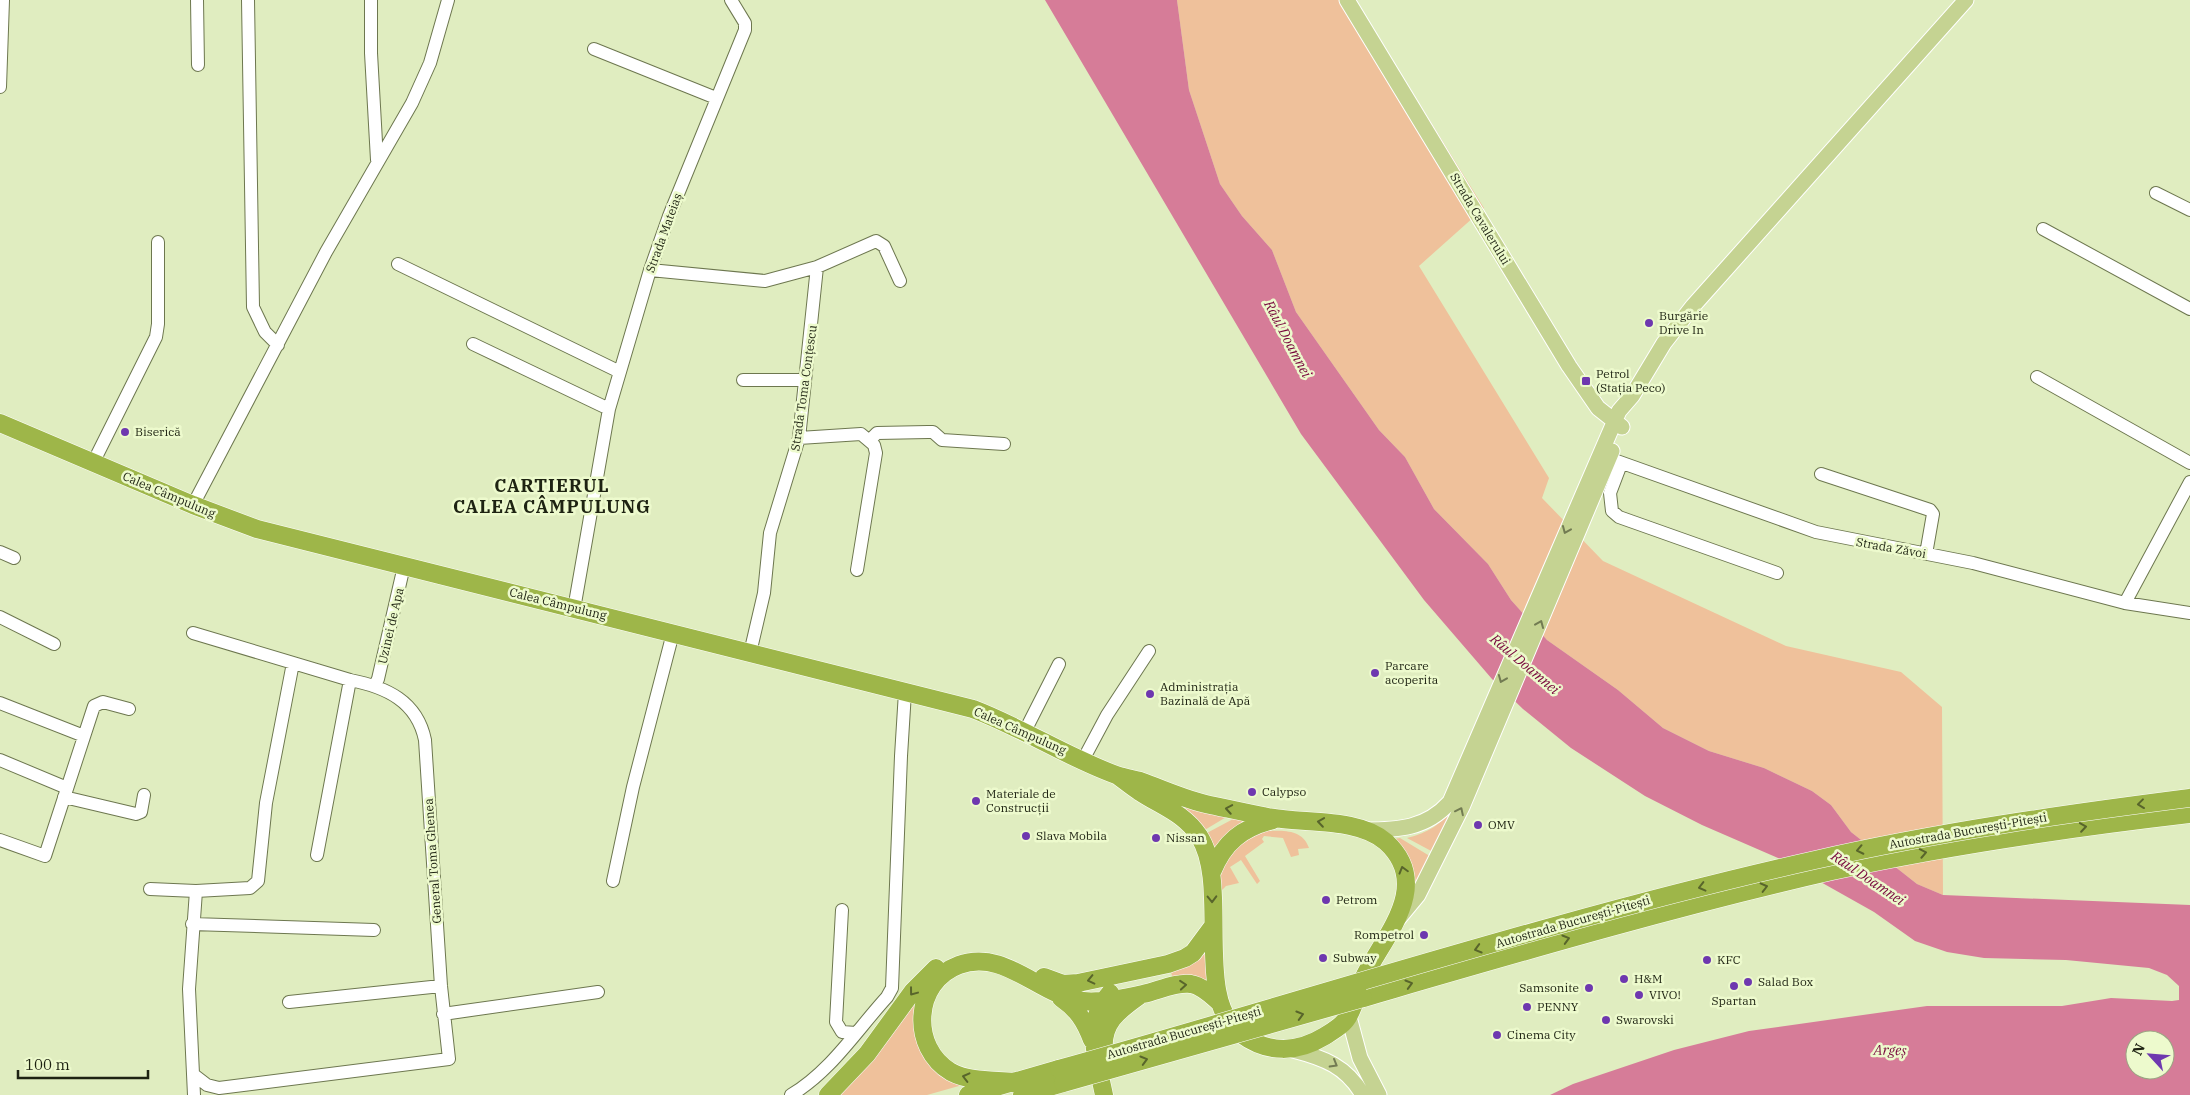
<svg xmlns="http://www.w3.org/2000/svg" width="2190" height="1095" viewBox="0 0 2190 1095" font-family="'IBM Plex Serif',serif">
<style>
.green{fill:#efc19b}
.water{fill:#d67c98;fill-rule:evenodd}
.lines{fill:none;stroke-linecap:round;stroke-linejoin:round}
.minor-casing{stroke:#6d774f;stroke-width:14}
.major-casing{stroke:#fff;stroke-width:17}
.highway-casing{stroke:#fff;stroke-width:19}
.minor{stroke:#fff;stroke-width:12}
.major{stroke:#c5d392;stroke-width:15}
.highway{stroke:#9eb649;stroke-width:18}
.highway-bridge-casing{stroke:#fff;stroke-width:19;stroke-linecap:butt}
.highway-bridge{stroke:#9eb649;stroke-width:18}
.oneway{stroke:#727b52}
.oneway2{stroke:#58652b}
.poi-dot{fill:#6e38af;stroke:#edfacd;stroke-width:2}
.labels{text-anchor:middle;stroke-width:5;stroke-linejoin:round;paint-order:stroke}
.street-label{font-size:12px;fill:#1e2312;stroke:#edfacd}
.poi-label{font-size:12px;fill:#1e2312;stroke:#edfacd;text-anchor:start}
.water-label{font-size:14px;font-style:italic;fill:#77063c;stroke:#edfacd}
.district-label{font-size:18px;font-weight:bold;letter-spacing:1px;fill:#1e2312;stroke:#edfacd}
</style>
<rect width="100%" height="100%" fill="#e0edc0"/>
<path class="green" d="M1177 0H1355L1484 208 1419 266 1549 478 1542 498 1603 561 1786 646 1901 672 1942 707 1943 895 1917 884 1851 832 1831 805 1812 791 1764 768 1709 751 1663 728 1618 690 1547 640 1511 600 1488 564 1434 509 1405 457 1379 430 1296 312 1272 250 1242 216 1220 184 1189 90Z
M1172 802 1228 816 1203 831Z
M1454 806 1435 853 1407 838C1427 833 1443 824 1454 806Z
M1235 818 1245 821 1219 843 1212 852 1205 834Z
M1264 831C1281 831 1302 828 1309 848L1298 849 1299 855 1291 857 1283 838 1264 836 1262 839 1264 842 1245 856 1260 881 1257 884 1241 860 1230 867 1239 883 1226 886 1219 893C1221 857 1232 845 1264 831Z
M1400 838 1433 858 1414 894 1394 839Z
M1207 951 1208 983 1173 979 1171 972 1196 962Z
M931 977 922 1045 973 1082 927 1095H831Z"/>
<path class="water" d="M1045 0H1177L1189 90 1220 184 1242 216 1272 250 1296 312 1379 430 1405 457 1434 509 1488 564 1511 600 1547 640 1618 690 1663 728 1709 751 1764 768 1812 791 1831 805 1851 832 1917 884 1943 895 2190 905V1095H1550L1573 1084 1674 1050 1749 1031 1927 1006H2062L2111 998 2172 1001 2179 1000V986L2167 975 2149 968 2066 960 1984 958 1947 952 1915 941 1874 912 1778 858 1702 825 1645 796 1571 748 1523 709 1492 679 1424 600 1301 434ZM2135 1040H2165V1070H2135Z"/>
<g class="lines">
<g class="minor-casing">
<path id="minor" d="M197 0 198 65
M248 0 253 307 265 332 278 345
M371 0V53L377 160
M594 49 716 98
M0 87 3 0
M2156 193 2190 210
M2043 229 2190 309
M398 264 620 372
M650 270 765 281 817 267 876 241 884 246 900 281
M473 344 609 409
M2037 377 2190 463
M743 380H805
M799 438 861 434 874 445 876 453 857 570
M870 440 877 433 928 432H933L942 440 1004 444
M1600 455 1816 532 1973 563 2125 603 2190 613
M93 463 156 337 158 324V242
M1621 464 1610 493 1612 511 1619 517 1777 573
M1821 474 1930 510 1933 514 1926 554
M193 505 326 252 412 103 430 63 448 0
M0 552 14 558
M2125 603 2190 482
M574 609 609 409 650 270 669 216 745 30V23L731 0
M0 617 54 644
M193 633 350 680C386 687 417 701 425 740L441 986 449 1059 219 1088 207 1085 194 1075
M750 653 764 593 770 533 799 438 817 267
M375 685 378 679 404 566
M0 703 84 736
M1025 731 1059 664
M0 760 67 788
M1083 760 1107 715 1149 651
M64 797 136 814 141 812 144 795
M0 840 45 856 94 706 103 702 129 709
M317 855 350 680
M613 881 633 787 673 633
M150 889 196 891
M842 910 836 1022 842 1032 856 1033
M192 924 374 930
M289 1002 441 986
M443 1014 598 992
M194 1095 189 989 196 891 250 888 258 881 266 803 293 663
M791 1095C831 1071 856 1031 887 997L892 988 901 756 905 692"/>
</g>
<g class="major-casing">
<path id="major" d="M1347 0 1569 366 1598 408 1622 427
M1364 830C1398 830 1426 829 1450 802L1619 411 1632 396 1664 343 1693 306 1966 0
M1399 918 1418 895 1462 807 1612 451
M1349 1017 1360 1058 1379 1095
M1293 1050C1324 1058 1346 1066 1363 1095"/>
</g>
<g class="highway-casing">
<path id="highway" d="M0 423 193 505 257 529 973 709C1023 728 1070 759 1119 776 1126 778 1133 779 1140 781 1163 789 1186 800 1210 805 1228 809 1245 812 1263 816 1299 825 1357 816 1386 842 1433 885 1385 935 1365 975 1358 988 1356 1003 1349 1015 1345 1024 1333 1031 1325 1036 1297 1053 1268 1054 1241 1034 1192 1000 1231 885 1199 836 1184 813 1161 806 1140 792 1132 787 1125 781 1118 776
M1212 872C1224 842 1242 828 1273 820
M1044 977 1063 984 1078 983 1168 964 1185 958 1193 953 1213 926
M1061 998C1077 1009 1085 1021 1092 1040
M1363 998C1518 953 1674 907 1832 871 1950 845 2070 828 2190 814
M1104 1052C1101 1023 1118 1011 1139 996
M1014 1082C994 1080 970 1082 951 1072 910 1048 913 982 959 965 1005 948 1039 996 1083 1001 1100 1003 1125 998 1143 994 1158 991 1175 982 1191 984 1202 986 1211 995 1219 1002
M828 1095 867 1054 913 991 936 968
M968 1095 1059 1069
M1022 1095 1063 1083
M1104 1095C1097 1060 1083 1023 1110 993"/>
</g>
<use href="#minor" class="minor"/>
<use href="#major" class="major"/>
<use href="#highway" class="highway"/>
<g class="highway-bridge-casing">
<path id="highway-bridge" d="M1059 1069C1311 999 1560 917 1815 860 1938 832 2064 814 2190 798
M1063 1083 1363 998"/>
</g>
<use href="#highway-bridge" class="highway-bridge"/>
</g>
<defs><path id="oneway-chevron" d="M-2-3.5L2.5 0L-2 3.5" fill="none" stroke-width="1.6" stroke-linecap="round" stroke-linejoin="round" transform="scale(1.25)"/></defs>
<g class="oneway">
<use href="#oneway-chevron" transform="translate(1566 530) rotate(113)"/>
<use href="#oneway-chevron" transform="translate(1540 624) rotate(-67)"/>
<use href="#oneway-chevron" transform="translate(1502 679) rotate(112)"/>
<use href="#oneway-chevron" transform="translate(1460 811) rotate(-64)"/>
<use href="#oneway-chevron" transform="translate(1334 1064) rotate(30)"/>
</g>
<g class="oneway2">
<use href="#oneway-chevron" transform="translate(2141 804) rotate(173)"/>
<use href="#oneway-chevron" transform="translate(1229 809) rotate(-170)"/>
<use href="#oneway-chevron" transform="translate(1321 822) rotate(-172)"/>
<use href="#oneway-chevron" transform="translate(2083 827) rotate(-8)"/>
<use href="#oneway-chevron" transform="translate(1860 850) rotate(168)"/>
<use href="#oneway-chevron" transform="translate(1923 853) rotate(-11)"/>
<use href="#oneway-chevron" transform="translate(1403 870) rotate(-106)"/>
<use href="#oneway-chevron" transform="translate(1702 887) rotate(166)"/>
<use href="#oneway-chevron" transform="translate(1764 887) rotate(-14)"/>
<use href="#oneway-chevron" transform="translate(1212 899) rotate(89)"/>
<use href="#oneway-chevron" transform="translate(1566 939) rotate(-16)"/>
<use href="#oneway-chevron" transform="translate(1478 949) rotate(164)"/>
<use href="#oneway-chevron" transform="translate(1091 980) rotate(167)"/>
<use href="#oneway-chevron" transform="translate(1409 984) rotate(-16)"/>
<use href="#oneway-chevron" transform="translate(1183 985) rotate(-5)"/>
<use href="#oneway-chevron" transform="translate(913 992) rotate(127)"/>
<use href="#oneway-chevron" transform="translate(1300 1015) rotate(-16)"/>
<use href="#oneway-chevron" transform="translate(1144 1060) rotate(-16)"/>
<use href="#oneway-chevron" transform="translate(966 1077) rotate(-166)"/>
</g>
<g class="poi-dot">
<circle cx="1649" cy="323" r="5"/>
<rect x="1581" y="376" width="10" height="10" rx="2.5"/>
<circle cx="125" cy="432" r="5"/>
<circle cx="1375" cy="673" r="5"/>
<circle cx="1150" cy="694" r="5"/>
<circle cx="1252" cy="792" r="5"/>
<circle cx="976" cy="801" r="5"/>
<circle cx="1478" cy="825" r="5"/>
<circle cx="1026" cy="836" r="5"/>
<circle cx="1156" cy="838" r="5"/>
<circle cx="1326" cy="900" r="5"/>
<circle cx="1424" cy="935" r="5"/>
<circle cx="1323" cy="958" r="5"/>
<circle cx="1707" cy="960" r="5"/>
<circle cx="1624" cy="979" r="5"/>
<circle cx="1748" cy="982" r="5"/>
<circle cx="1734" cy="986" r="5"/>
<circle cx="1589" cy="988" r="5"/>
<circle cx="1639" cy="995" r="5"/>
<circle cx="1527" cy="1007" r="5"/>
<circle cx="1606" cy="1020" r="5"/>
<circle cx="1497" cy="1035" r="5"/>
</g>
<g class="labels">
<g class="street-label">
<text transform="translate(1480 219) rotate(59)" y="4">Strada Cavalerului</text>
<text transform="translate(664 233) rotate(-70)" y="4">Strada Mateiaș</text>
<text transform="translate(804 388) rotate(-82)" y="4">Strada Toma Conțescu</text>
<text transform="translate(169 495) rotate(23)" y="4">Calea Câmpulung</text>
<text transform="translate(1891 548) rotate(10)" y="4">Strada Zăvoi</text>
<text transform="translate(558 604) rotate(14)" y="4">Calea Câmpulung</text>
<text transform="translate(391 626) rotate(-77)" y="4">Uzinei de Apa</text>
<text transform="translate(1020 731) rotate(24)" y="4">Calea Câmpulung</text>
<text transform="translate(1968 831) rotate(-10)" y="4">Autostrada București-Pitești</text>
<text transform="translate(433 861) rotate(-94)" y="4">General Toma Ghenea</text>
<text transform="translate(1573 922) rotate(-16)" y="4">Autostrada București-Pitești</text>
<text transform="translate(1184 1033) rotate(-16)" y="4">Autostrada București-Pitești</text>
</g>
<g class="poi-label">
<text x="1659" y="320">Burgărie<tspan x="1659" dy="14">Drive In</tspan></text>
<text x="1596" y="378">Petrol<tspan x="1596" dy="14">(Stația Peco)</tspan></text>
<text x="135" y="436">Biserică</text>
<text x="1385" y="670">Parcare<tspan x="1385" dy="14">acoperita</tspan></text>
<text x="1160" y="691">Administrația<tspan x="1160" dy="14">Bazinală de Apă</tspan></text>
<text x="1262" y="796">Calypso</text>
<text x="986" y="798">Materiale de<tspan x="986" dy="14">Construcții</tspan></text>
<text x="1488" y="829">OMV</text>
<text x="1036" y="840">Slava Mobila</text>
<text x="1166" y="842">Nissan</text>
<text x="1336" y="904">Petrom</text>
<text x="1414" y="939" text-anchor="end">Rompetrol</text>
<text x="1333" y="962">Subway</text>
<text x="1717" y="964">KFC</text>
<text x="1634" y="983">H&amp;M</text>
<text x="1758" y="986">Salad Box</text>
<text x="1579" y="992" text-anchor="end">Samsonite</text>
<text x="1649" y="999">VIVO!</text>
<text x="1734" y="1005" text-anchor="middle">Spartan</text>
<text x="1537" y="1011">PENNY</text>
<text x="1616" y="1024">Swarovski</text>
<text x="1507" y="1039">Cinema City</text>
</g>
<g class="water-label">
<text transform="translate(1288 339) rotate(62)" y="5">Râul Doamnei</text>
<text transform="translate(1525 664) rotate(40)" y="5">Râul Doamnei</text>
<text transform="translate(1868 878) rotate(34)" y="5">Râul Doamnei</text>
<text transform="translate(1890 1050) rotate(1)" y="5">Argeș</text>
</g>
<g class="district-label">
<text x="552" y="492">CARTIERUL<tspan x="552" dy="21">CALEA CÂMPULUNG</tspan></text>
</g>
</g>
<g transform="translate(2150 1055) rotate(296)"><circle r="24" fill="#edfacd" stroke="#9aa482"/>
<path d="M0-4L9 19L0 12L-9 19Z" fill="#6e38af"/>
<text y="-8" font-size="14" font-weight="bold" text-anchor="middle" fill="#1e2312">N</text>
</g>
<path d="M18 1070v8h130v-8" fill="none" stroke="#1e2312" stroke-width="2.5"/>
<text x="25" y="1070" font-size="15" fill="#1e2312" stroke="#edfacd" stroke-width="4" paint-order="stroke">100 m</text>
</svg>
